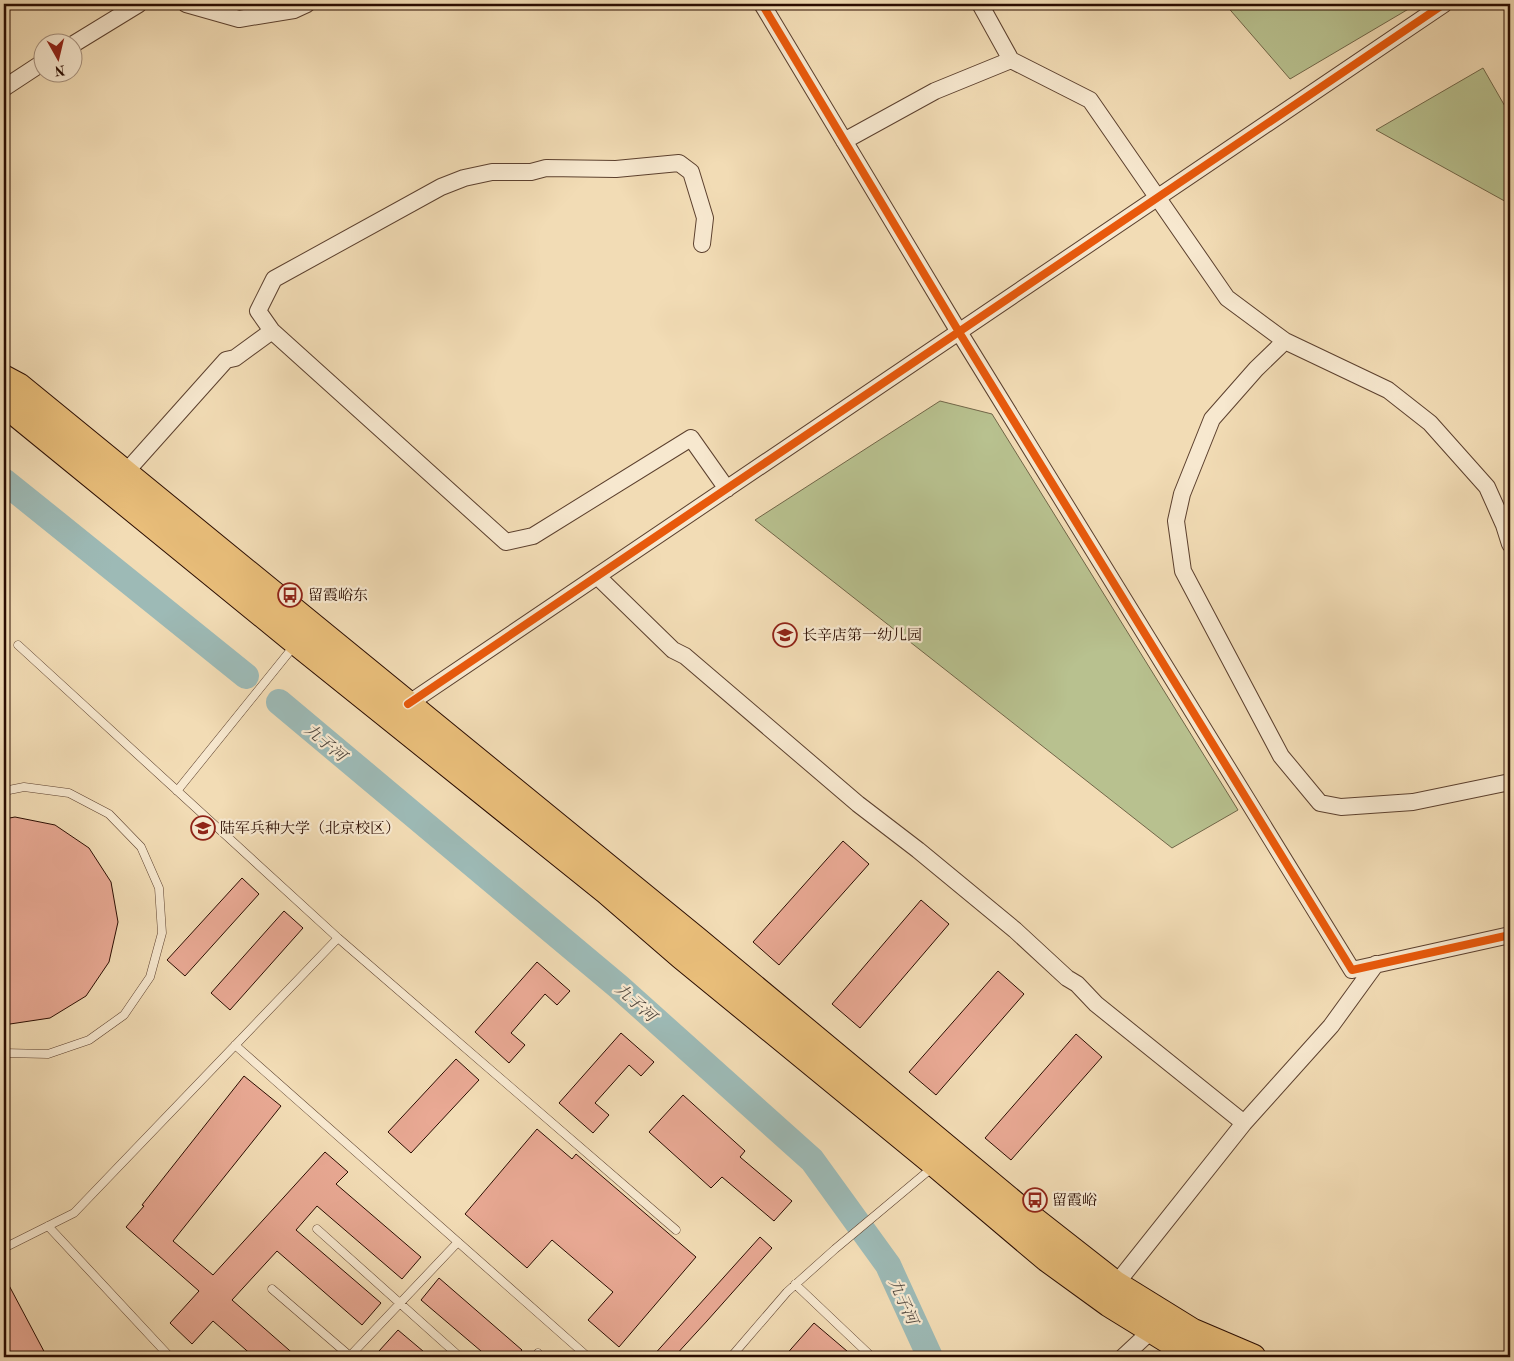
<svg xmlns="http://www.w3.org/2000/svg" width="1514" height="1361" viewBox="0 0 1514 1361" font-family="'Old Standard TT','Noto Serif SC',serif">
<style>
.green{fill:#b8c18f;stroke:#716648}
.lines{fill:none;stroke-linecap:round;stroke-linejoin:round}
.river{stroke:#9dbab6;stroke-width:26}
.building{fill:#e9a994;stroke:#2a0c01}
.service-casing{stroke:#5c402e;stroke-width:9}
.minor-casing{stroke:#5c402e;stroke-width:18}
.primary-casing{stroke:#2a0c01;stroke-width:27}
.service{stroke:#f7e8cf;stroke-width:8}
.minor{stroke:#f7e8cf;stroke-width:16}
.primary{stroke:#e9be7a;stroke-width:25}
.cycleway-casing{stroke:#f7e8cf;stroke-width:11}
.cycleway{stroke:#e8590c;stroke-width:8}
.labels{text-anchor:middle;stroke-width:4.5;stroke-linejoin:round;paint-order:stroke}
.poi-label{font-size:15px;fill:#2a0c01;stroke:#f7e8cf;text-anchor:start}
.water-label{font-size:16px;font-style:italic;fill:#524940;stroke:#f7e8cf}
</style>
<rect width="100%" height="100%" fill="#f2dcb5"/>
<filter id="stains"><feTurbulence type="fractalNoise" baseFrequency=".004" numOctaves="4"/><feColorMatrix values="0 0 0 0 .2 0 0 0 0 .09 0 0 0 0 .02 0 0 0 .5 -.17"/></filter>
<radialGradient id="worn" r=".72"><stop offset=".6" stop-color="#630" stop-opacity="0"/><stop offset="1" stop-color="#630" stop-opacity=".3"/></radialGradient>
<path class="green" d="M1225 4H1417L1290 79Z
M1483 68 1510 115V204L1376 130Z
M940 401 992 414 1238 810 1172 848 755 520Z"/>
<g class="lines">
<path class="river" d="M4 481 246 676
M279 702 619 987 812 1160 888 1265 930 1357"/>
</g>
<path class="building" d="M15 817 55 825 89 848 111 882 118 922 109 962 86 996 50 1018 10 1024 4 1023V819Z
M843 841 869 864 779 965 753 942Z
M242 878 259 894 185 976 167 960Z
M921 900 949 924 860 1028 832 1004Z
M284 911 303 928 230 1010 211 993Z
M537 962 570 991 557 1005 545 994 511 1033 525 1045 509 1063 475 1032Z
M998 971 1024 994 936 1095 909 1072Z
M621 1033 654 1062 641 1076 629 1065 595 1103 609 1115 593 1133 559 1103Z
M1076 1034 1102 1057 1011 1160 985 1138Z
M456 1059 479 1080 411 1153 388 1132Z
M244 1076 281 1106 173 1241 213 1275 325 1152 348 1172 336 1184 421 1257 402 1279 317 1206 296 1230 381 1303 362 1325 277 1251 232 1300 297 1357H254L213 1321 192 1344 170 1323 199 1291 126 1227 144 1206 142 1205Z
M683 1095 745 1151 740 1157 792 1201 774 1221 722 1177 711 1188 649 1132Z
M537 1129 572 1159 576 1154 696 1257 619 1347 588 1320 613 1292 552 1240 527 1268 465 1214Z
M760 1237 772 1248 707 1321 674 1357H652Z
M4 1276 47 1357H4Z
M439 1278 522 1350 516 1357H488L421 1300Z
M814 1323 854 1357H784Z
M398 1330 430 1357H386L379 1351Z"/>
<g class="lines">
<g class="service-casing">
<path id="service" d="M18 645 338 938 676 1230
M4 791 24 787 69 793 109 814 141 847 159 888 162 933 150 977 124 1015 89 1040 48 1054 4 1053
M177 791 294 646
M235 1045 588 1357
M48 1226 170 1357
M317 1229 460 1357
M4 1248 74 1213 338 938
M795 1284 872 1357
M272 1289 351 1357
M349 1357 458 1242
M535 1357 538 1353
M731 1357 787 1292 835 1249 933 1167"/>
</g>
<g class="minor-casing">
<path id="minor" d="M186 4 239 19 294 10 307 4
M762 4 959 332 1352 970 1510 935
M980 4 1011 60 1090 100 1227 298 1285 341 1388 390 1430 423 1487 487 1504 525 1510 544
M72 45 139 4
M4 88 42 63
M844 141 935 91 1011 60
M702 244 705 218 691 172 679 163 616 169 546 168 531 172H492L464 178 441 187 274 279 258 311 272 331 506 542 533 536 691 438 727 489
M1285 341 1256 369 1212 419 1182 494 1176 521 1183 571 1281 756 1320 803 1341 807 1413 802 1510 782
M125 473 226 360 235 358 272 331
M597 576 673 650 685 656 858 804 918 850 1015 930 1067 978 1077 984 1096 1004 1244 1123
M408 704 1444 4
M1116 1284 1244 1123 1331 1026 1376 964
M1123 1357 1152 1330"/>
</g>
<g class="primary-casing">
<path id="primary" d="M4 378 19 386 696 939 1023 1211 1116 1284 1192 1331 1253 1357
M4 404 297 643 607 892 681 956 936 1165 1047 1259 1109 1304 1182 1349 1201 1357"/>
</g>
<use href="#service" class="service"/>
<use href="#minor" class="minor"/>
<use href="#primary" class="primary"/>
<g class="cycleway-casing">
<path id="cycleway" d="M762 4 959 332 1352 970 1510 935
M408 704 1444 4"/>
</g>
<use href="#cycleway" class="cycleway"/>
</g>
<defs>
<g id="bus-ring" transform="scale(1.25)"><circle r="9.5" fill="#f7e8cf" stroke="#8f2418" stroke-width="1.5"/><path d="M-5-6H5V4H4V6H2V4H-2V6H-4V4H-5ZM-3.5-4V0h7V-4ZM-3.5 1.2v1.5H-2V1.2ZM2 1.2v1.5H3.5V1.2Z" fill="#8f2418"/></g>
<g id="school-ring" transform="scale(1.25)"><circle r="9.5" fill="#f7e8cf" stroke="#8f2418" stroke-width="1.5"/><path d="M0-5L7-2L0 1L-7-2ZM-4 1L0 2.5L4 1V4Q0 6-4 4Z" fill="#8f2418"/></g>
<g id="university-ring" transform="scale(1.25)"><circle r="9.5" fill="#f7e8cf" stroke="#8f2418" stroke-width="1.5"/><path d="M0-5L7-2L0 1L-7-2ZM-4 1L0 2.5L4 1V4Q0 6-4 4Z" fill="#8f2418"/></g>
</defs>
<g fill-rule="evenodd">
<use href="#bus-ring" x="290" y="595"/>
<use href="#school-ring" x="785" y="635"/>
<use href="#university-ring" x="203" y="828"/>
<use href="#bus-ring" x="1035" y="1200"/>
</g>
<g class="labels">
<g class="poi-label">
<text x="308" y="600">留霞峪东</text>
<text x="802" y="640">长辛店第一幼儿园</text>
<text x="220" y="833">陆军兵种大学（北京校区）</text>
<text x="1052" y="1205">留霞峪</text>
</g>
<g class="water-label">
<text transform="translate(326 742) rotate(40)" y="6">九子河</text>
<text transform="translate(636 1002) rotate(42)" y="6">九子河</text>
<text transform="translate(904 1301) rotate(66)" y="6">九子河</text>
</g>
</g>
<rect width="1514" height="1361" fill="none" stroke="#f2dcb5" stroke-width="20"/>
<rect x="5" y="5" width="1504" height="1351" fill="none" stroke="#2a0c01" stroke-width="2.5"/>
<rect x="10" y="10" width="1494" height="1341" fill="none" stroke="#2a0c01"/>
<g transform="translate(58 58) rotate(172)"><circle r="24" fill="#f7e8cf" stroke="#a5907d"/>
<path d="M0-4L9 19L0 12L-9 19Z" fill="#8f2418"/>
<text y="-8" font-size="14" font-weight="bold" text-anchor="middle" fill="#2a0c01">N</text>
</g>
<rect width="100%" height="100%" filter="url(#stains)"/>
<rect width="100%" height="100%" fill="url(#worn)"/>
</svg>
